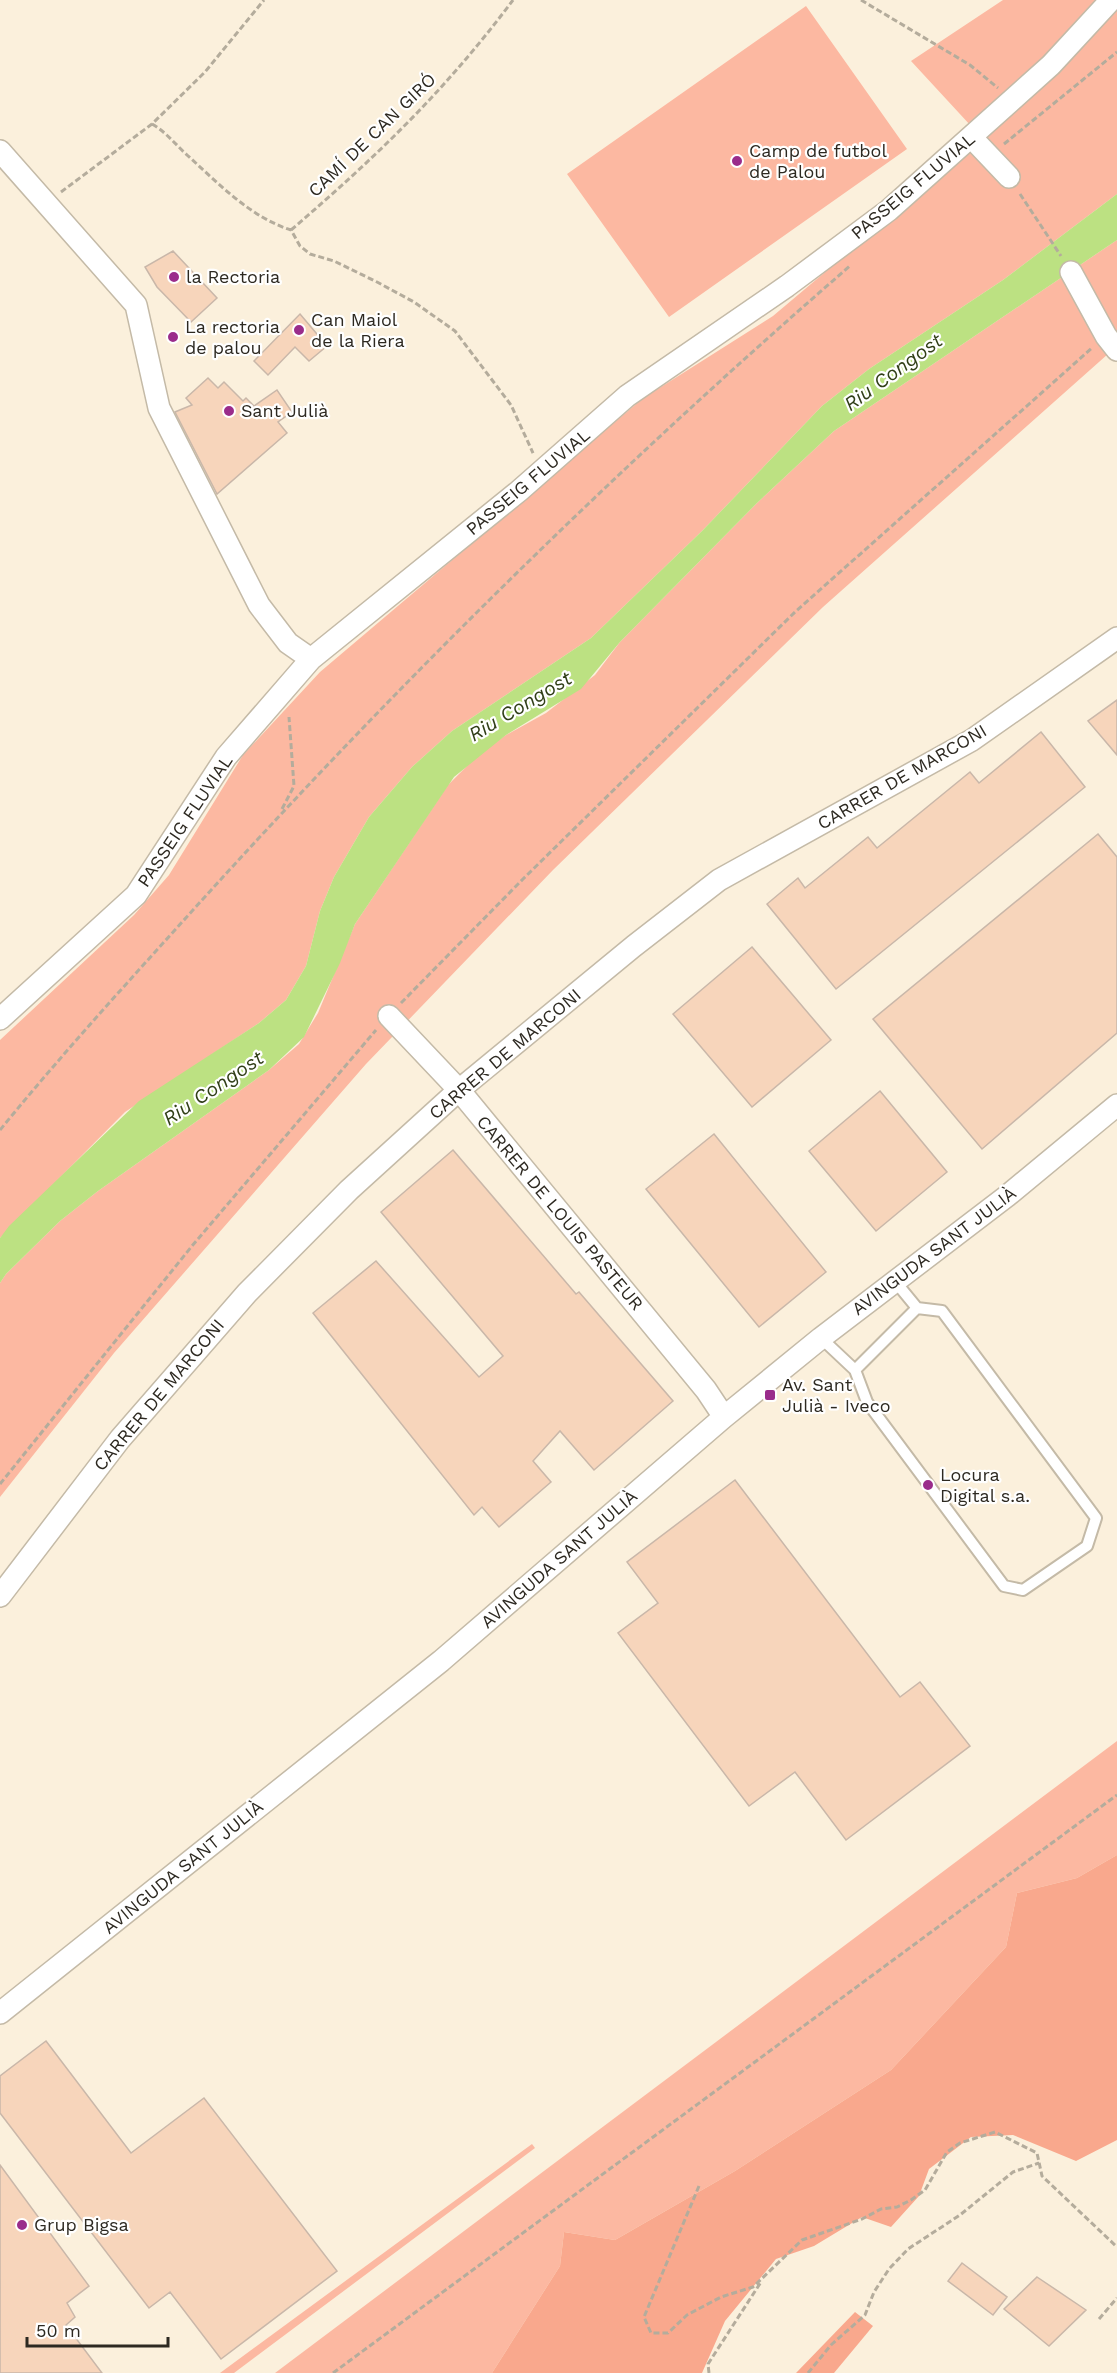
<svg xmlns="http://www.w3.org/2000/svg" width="1117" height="2373" viewBox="0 0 1117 2373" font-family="'Work Sans',sans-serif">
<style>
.green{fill:#fcb8a1}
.forest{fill:#f9a88d}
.water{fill:#bce182}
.building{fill:#f7d5bb;stroke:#c9b7a9;stroke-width:1.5}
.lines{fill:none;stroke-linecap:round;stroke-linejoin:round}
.service-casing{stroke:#c4baa7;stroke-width:14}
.minor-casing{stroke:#c4baa7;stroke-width:24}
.path{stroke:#b4ac9c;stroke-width:3;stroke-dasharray:6 3;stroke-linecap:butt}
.service{stroke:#fff;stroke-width:10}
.minor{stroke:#fff;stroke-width:21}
.poi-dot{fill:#9a2c8b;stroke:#fff;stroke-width:2}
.labels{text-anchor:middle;stroke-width:4.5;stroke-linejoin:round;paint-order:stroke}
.street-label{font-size:18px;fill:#2d2921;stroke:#fff}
.poi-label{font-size:18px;fill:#2d2921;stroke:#fff;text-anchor:start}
.water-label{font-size:20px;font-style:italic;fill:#313f18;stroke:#fff}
</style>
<rect width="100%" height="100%" fill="#fbf0dc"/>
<path class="green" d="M1003 0H1117V194L1003 280 869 369 822 406 702 531 591 638 452 731 412 767 369 817 334 877 320 911 306 966 286 1000 259 1023 125 1112 0 1238V1040L134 915 169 875 243 755 320 672 642 399 773 316 983 139 911 61Z
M806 6 907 149 669 317 567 174Z
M1117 240V346L823 607 553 870 366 1064 114 1353 0 1497V1283L6 1274 60 1221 98 1191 269 1070 299 1044 318 1013 355 924 448 785 477 756 506 735 546 713 595 675 620 642 757 503 834 431Z
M1117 1741V1855L1077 1878 1017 1893 1006 1947 891 2070 735 2171 615 2240 564 2232 560 2266 492 2373H275Z
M532 2144 535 2148 234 2373H220Z"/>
<path class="forest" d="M1117 1855V2140L1076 2161 1013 2135 971 2137 929 2169 919 2196 891 2227 862 2217 814 2246 776 2259 725 2321 702 2373H492L560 2266 564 2232 615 2240 735 2171 891 2070 1006 1947 1017 1893 1077 1878Z
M855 2312 873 2326 834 2373H796Z"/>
<path class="water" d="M1117 194V240L834 431 757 503 620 642 581 689 506 735 454 777 355 924 340 963 304 1037 269 1070 98 1191 60 1221 6 1274 0 1283V1238L9 1226 139 1101 259 1023 286 1000 306 966 320 911 334 877 369 817 412 767 452 731 591 638 702 531 822 406 869 369 1003 280Z"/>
<path class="building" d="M173 251 217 298 191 322 157 287 145 267Z
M300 314 327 346 309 361 295 347 268 375 254 361Z
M208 378 218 388 224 382 243 401 246 398 254 406 277 390 292 412 278 422 287 433 217 494 175 412 192 405 186 398Z
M1117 700V755L1088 721Z
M1041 732 1085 787 836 989 767 904 798 878 805 888 868 837 877 848 970 772 979 783Z
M1098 834 1117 857V1033L982 1149 873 1019Z
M752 947 831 1040 752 1107 673 1014Z
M880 1091 947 1172 876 1231 809 1151Z
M714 1134 826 1272 759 1327 646 1189Z
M453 1150 576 1294 579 1292 673 1401 594 1470 560 1431 533 1461 551 1482 499 1527 482 1507 474 1515 313 1313 376 1261 479 1377 503 1356 381 1212Z
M735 1480 900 1697 920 1682 970 1746 846 1840 795 1772 749 1806 618 1633 658 1603 627 1562Z
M46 2041 131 2153 204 2098 337 2271 221 2359 170 2292 149 2308 0 2113V2076Z
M0 2165 89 2286 67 2303 75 2317 66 2325 102 2373H0Z
M962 2263 1007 2297 993 2315 948 2281Z
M1037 2277 1086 2310 1049 2346 1004 2309Z"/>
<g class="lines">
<g class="service-casing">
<path id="service" d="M821 1338 855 1370 867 1402 1004 1586 1023 1590 1087 1546 1096 1518 942 1311 917 1308 894 1280
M855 1370 917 1308"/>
</g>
<g class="minor-casing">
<path id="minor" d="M972 138 1009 177
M0 151 136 305 159 408 259 605 288 643 311 659
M1071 272 1106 336 1117 350
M389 1016 459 1090 706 1390 724 1417
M0 1019 136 895 226 757 311 659 519 491 627 396 787 286 889 210 1051 65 1111 0
M0 1596 120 1439 247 1293 349 1190 459 1090 634 946 719 880 972 740 1117 638
M0 2013 441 1661 724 1417 821 1338 1007 1196 1117 1105"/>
</g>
<path class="path" d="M861 0 970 65 998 88
M152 124C166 132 175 144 187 155 218 183 250 217 291 230L300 246 310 254 334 261 377 282 414 302 455 331 511 405 533 453
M1004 144 1117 52
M61 192 152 124 205 72 264 0
M1020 194 1061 256
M291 230C376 157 445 91 513 0
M282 809 294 786 289 717
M401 1003 523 879 795 612 1092 348
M0 1130C62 1054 128 982 193 910 399 682 619 466 851 265
M0 1484 192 1246 376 1030
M699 2186 644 2317 651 2333H668L687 2315 721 2297 753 2287 802 2240 862 2219 881 2209 897 2207 911 2200 925 2190 947 2152 960 2143 995 2132 1037 2153 1042 2176 1117 2247
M1099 2319 1117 2298
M333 2373 1117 1795
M709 2373 708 2364 761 2282
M808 2373 831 2345 865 2315 874 2292 889 2269 908 2249 960 2215 1013 2172 1039 2163"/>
<use href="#service" class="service"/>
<use href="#minor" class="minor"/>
</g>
<g class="poi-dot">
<circle cx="737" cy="161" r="6"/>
<circle cx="174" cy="277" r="6"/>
<circle cx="299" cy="330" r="6"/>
<circle cx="173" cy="337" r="6"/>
<circle cx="229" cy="411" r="6"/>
<rect x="764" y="1389" width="12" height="12" rx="3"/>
<circle cx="928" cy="1485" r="6"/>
<circle cx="22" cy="2225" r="6"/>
</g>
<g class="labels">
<g class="street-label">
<text transform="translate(372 135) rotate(-44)" y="6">CAMÍ DE CAN GIRÓ</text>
<text transform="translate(913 186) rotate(-40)" y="6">PASSEIG FLUVIAL</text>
<text transform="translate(528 482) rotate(-40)" y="6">PASSEIG FLUVIAL</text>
<text transform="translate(902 777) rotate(-30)" y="6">CARRER DE MARCONI</text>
<text transform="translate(185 821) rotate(-56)" y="6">PASSEIG FLUVIAL</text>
<text transform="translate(505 1054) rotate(-40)" y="6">CARRER DE MARCONI</text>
<text transform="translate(560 1213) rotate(50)" y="6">CARRER DE LOUIS PASTEUR</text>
<text transform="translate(934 1251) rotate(-37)" y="6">AVINGUDA SANT JULIÀ</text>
<text transform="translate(159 1395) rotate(-50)" y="6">CARRER DE MARCONI</text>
<text transform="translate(559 1559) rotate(-41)" y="6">AVINGUDA SANT JULIÀ</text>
<text transform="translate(183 1867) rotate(-39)" y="6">AVINGUDA SANT JULIÀ</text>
</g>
<g class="poi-label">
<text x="749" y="157">Camp de futbol<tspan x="749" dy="21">de Palou</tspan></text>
<text x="186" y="283">la Rectoria</text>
<text x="311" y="326">Can Maiol<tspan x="311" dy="21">de la Riera</tspan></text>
<text x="185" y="333">La rectoria<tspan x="185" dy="21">de palou</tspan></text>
<text x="241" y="417">Sant Julià</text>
<text x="782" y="1391">Av. Sant<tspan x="782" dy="21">Julià - Iveco</tspan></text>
<text x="940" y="1481">Locura<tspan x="940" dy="21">Digital s.a.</tspan></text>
<text x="34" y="2231">Grup Bigsa</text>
</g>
<g class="water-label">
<text transform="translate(893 372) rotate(-36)" y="7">Riu Congost</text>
<text transform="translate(520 706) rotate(-31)" y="7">Riu Congost</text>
<text transform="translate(213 1088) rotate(-34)" y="7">Riu Congost</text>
</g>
</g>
<path d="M27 2337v9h141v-9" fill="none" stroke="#2d2921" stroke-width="3"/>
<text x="36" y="2337" font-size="18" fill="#2d2921" stroke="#ffffff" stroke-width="4.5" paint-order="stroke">50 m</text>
</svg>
